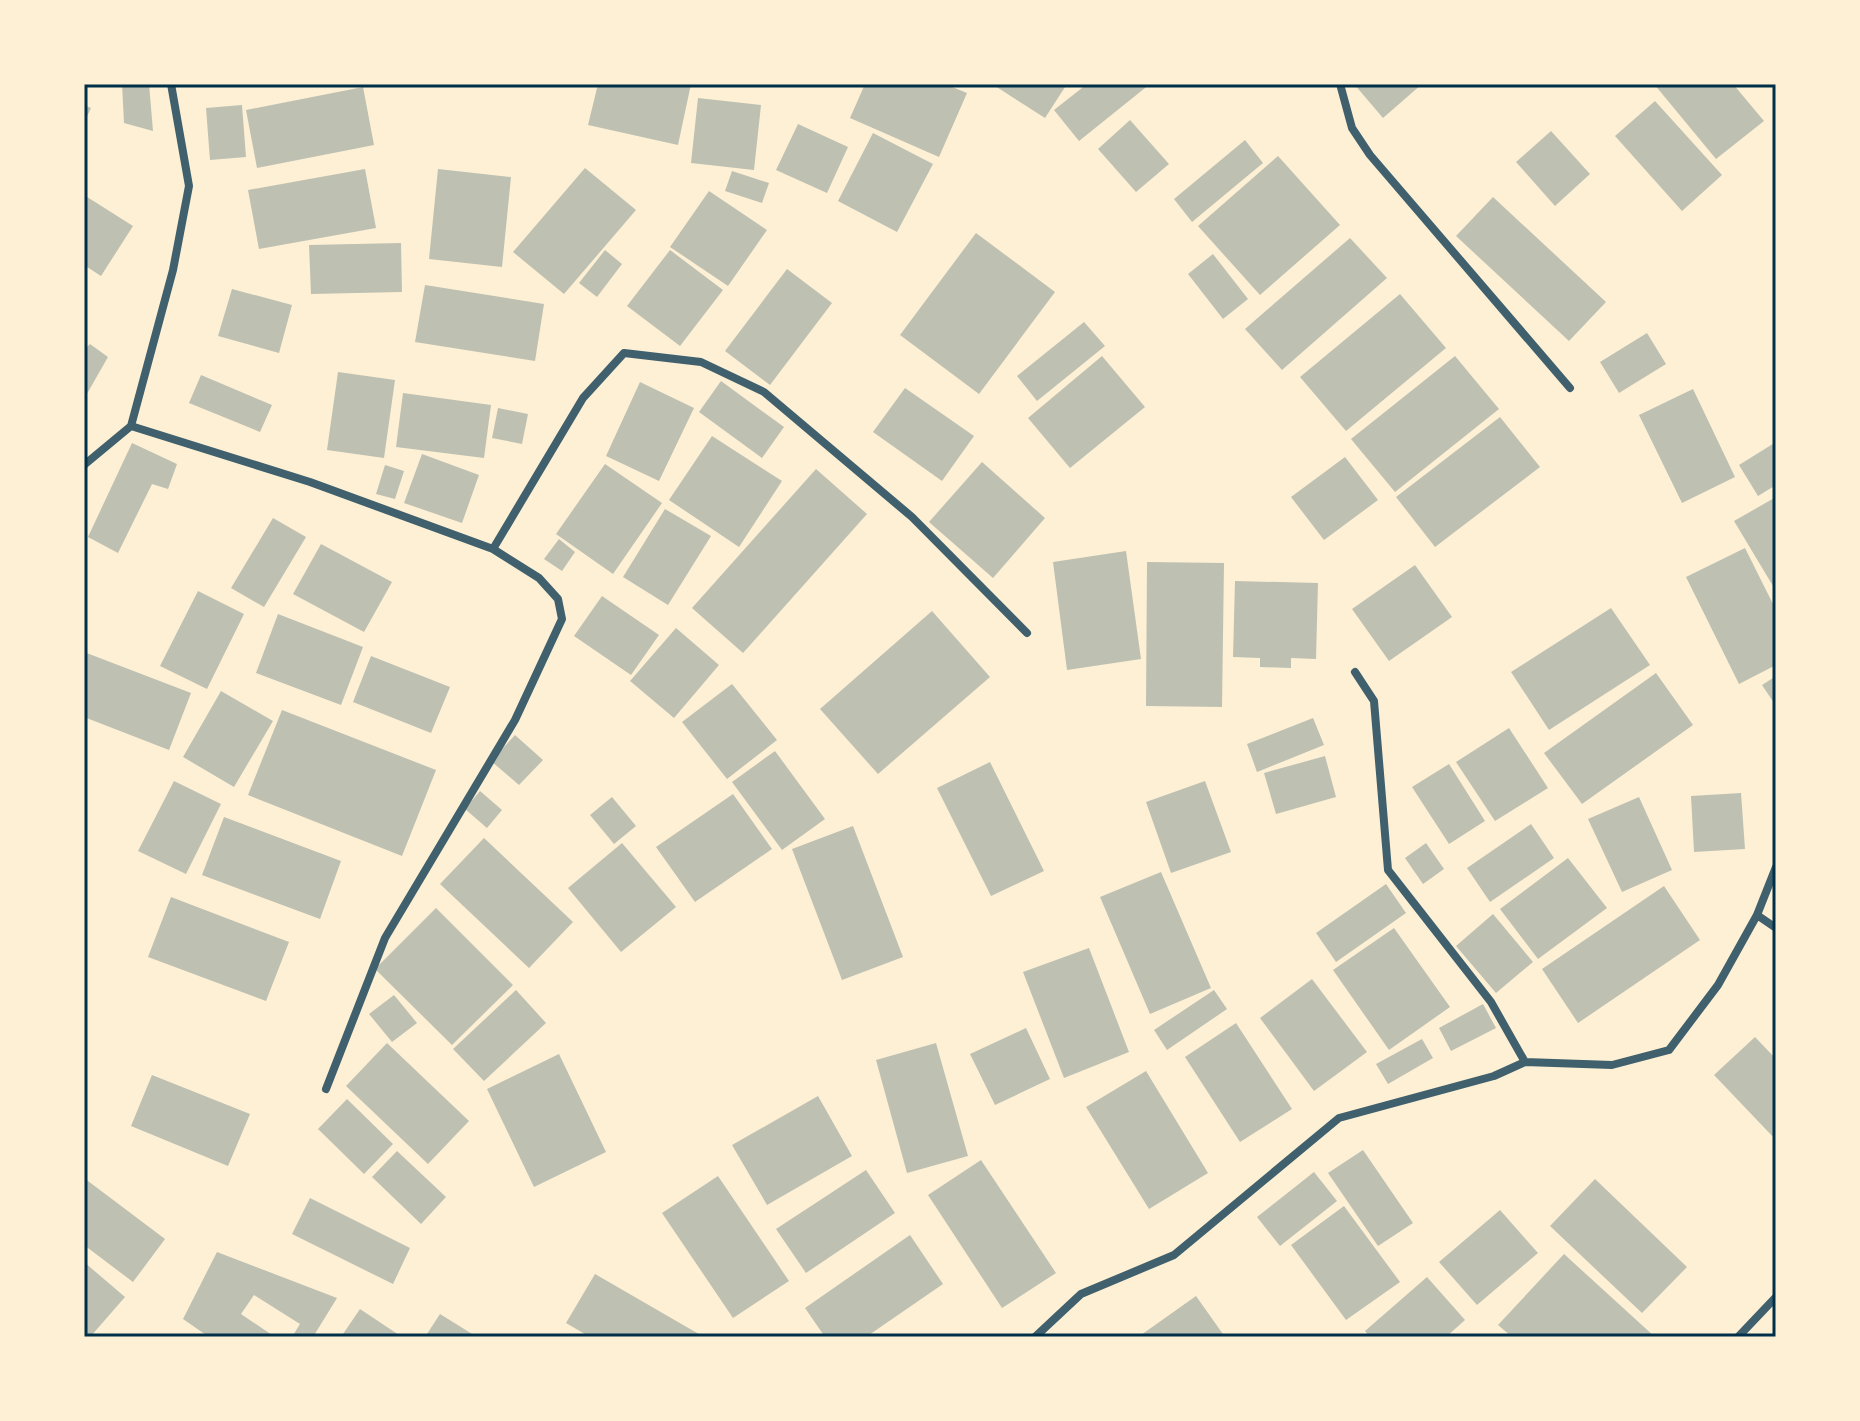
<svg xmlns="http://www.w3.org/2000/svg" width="1860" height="1421" viewBox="0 0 1860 1421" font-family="Signika,sans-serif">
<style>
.building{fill:#bec0b2}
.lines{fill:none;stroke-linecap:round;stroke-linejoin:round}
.minor{stroke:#3f606c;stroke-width:8}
.neatline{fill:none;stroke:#003049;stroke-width:3}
</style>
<rect width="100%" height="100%" fill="#fdf0d5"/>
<path class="building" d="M122 84H149L153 131 124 123Z
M598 84H691L678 145 588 125Z
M865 84H945L967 93 939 157 850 118Z
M992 84H1067L1045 118Z
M1087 84H1150L1079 141 1054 110Z
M1354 84H1422L1383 118Z
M1654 84H1733L1764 121 1716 159Z
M363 87 374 145 257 168 246 110Z
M698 98 761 105 754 170 691 163Z
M1655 101 1722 175 1682 211 1615 136Z
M84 105 91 108 84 123Z
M242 105 246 157 210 160 206 108Z
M1130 120 1169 164 1136 192 1098 149Z
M798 124 848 147 827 193 776 170Z
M1551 131 1590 174 1555 206 1516 162Z
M873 133 933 164 897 232 838 201Z
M1245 140 1263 163 1192 222 1174 199Z
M1278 156 1340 225 1260 295 1198 226Z
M585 168 636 210 564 294 513 252Z
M365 169 376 228 259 249 248 190Z
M438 169 511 177 502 267 429 259Z
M732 171 769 183 762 203 725 191Z
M709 191 767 230 728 286 670 247Z
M84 195 133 226 101 276 84 265Z
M1493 197 1606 302 1569 341 1456 236Z
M976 233 1055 292 979 394 900 335Z
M1350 238 1387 278 1282 370 1245 329Z
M401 243 402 292 311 294 309 245Z
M605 250 622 264 597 297 579 283Z
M670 250 723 290 680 346 627 306Z
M1213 254 1248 299 1223 319 1188 274Z
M787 269 832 303 770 385 725 351Z
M425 285 544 304 535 361 415 342Z
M232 289 292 305 279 353 218 336Z
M1400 294 1446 348 1346 431 1300 377Z
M1084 322 1105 346 1037 401 1017 376Z
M1647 333 1666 364 1619 393 1600 362Z
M90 344 108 357 84 399V350Z
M1102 356 1145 407 1070 468 1028 418Z
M1455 356 1499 409 1395 492 1351 439Z
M338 372 395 380 384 458 327 450Z
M201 375 272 405 260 432 189 403Z
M721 381 784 427 762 458 699 412Z
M640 382 694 408 659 481 606 456Z
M905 388 974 436 942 481 873 432Z
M1693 389 1735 477 1682 503 1639 415Z
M403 393 491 405 484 458 396 447Z
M498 408 528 414 522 444 492 438Z
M1500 417 1540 467 1435 547 1396 497Z
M712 436 782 481 739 547 669 500Z
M1776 442V485L1758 496 1739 465Z
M132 443 177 464 168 489 152 484 118 553 88 537Z
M422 454 479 475 462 523 404 503Z
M1345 457 1378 500 1324 540 1291 497Z
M982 462 1045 518 993 578 929 522Z
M605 464 662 503 613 574 556 534Z
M385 465 404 471 395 499 376 494Z
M816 469 867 514 743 653 692 608Z
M1776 497V591L1734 521Z
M665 509 711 536 668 605 623 577Z
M273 518 306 537 264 607 231 588Z
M559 539 575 552 562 571 544 559Z
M321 544 392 582 364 632 293 594Z
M1745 548 1776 610V665L1739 684 1686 577Z
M1126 551 1141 659 1067 670 1053 562Z
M1147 562 1224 563 1222 707 1146 706Z
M1415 565 1452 617 1389 661 1352 609Z
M1235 581 1318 583 1316 659 1291 658V668L1260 667V658L1233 657Z
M198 591 244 614 207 689 160 666Z
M602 596 659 635 631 675 574 636Z
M1611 608 1650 665 1549 730 1511 672Z
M932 611 990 677 878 774 820 709Z
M278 614 363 647 341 705 256 673Z
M676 628 719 665 674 718 630 681Z
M84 652 191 693 169 750 84 717Z
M371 656 450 687 431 733 353 702Z
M1656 673 1693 725 1582 804 1544 753Z
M1776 676V706L1762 685Z
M732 684 777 740 727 779 682 722Z
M221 691 273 721 234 787 183 757Z
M282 710 436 770 402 856 248 795Z
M1313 718 1324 745 1257 772 1247 744Z
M1509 728 1548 788 1495 821 1456 762Z
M515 735 543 760 519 785 491 761Z
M775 751 825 819 782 850 732 782Z
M1325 756 1336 797 1276 814 1264 773Z
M990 762 1044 871 991 896 937 788Z
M1449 764 1485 821 1449 844 1412 787Z
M174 781 221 804 186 874 138 851Z
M1205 781 1231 852 1171 873 1146 802Z
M480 791 502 810 487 828 465 809Z
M1741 793 1745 849 1694 852 1691 796Z
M733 794 772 849 695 902 656 847Z
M612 797 636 826 614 844 590 815Z
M1639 797 1672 870 1622 892 1588 819Z
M224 817 341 861 320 919 202 875Z
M1531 824 1554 858 1490 902 1467 868Z
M853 826 903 957 842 980 792 849Z
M484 838 573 922 529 968 440 884Z
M622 843 676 907 621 952 568 888Z
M1426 843 1444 869 1423 884 1405 858Z
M1568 858 1607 908 1538 959 1500 909Z
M1161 872 1211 988 1150 1014 1100 897Z
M1386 884 1406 913 1336 962 1316 933Z
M1664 886 1700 940 1578 1023 1542 969Z
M171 897 289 942 266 1001 148 957Z
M436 908 513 985 452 1045 375 969Z
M1493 914 1533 962 1496 993 1456 946Z
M1394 928 1450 1007 1389 1050 1333 970Z
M1089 948 1129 1052 1064 1078 1023 972Z
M1312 979 1367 1052 1314 1091 1260 1018Z
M516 990 546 1023 484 1081 453 1049Z
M1214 990 1227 1009 1167 1050 1154 1030Z
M394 995 417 1023 392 1042 369 1014Z
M1483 1004 1496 1028 1451 1051 1439 1028Z
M1236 1023 1292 1109 1240 1142 1185 1057Z
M1026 1028 1050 1079 995 1105 970 1054Z
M1755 1037 1776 1059V1140L1714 1075Z
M1422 1039 1433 1058 1388 1084 1376 1064Z
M387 1043 469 1121 428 1164 346 1086Z
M936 1043 968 1156 907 1173 876 1060Z
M559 1054 606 1152 534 1187 487 1089Z
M1146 1071 1208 1173 1149 1209 1086 1107Z
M152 1075 250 1114 228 1166 131 1126Z
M818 1096 852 1156 767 1205 732 1145Z
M347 1099 393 1144 364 1174 318 1129Z
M1363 1150 1413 1223 1378 1246 1328 1173Z
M397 1151 446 1197 421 1224 372 1177Z
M981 1160 1056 1273 1002 1308 928 1195Z
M866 1170 895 1213 806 1273 776 1229Z
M1314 1172 1337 1201 1280 1246 1257 1217Z
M718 1176 789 1281 733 1318 662 1213Z
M84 1178 165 1239 133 1282 84 1245Z
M1595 1179 1687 1267 1642 1313 1550 1226Z
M310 1198 410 1248 393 1284 292 1234Z
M1344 1206 1400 1282 1346 1320 1291 1245Z
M1500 1210 1538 1253 1477 1305 1439 1262Z
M910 1235 943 1284 866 1337H825L805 1308Z
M217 1252 337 1298 313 1337H292L300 1324 254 1295 241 1314 275 1337H209L183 1319Z
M1564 1254 1655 1337H1512L1498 1325Z
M84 1262 125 1297 91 1336 84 1331Z
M595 1274 704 1337H590L566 1323Z
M1427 1277 1465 1320 1446 1337H1370L1365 1331Z
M1196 1296 1225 1337H1143L1141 1335Z
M360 1309 402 1337H341Z
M440 1314 477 1337H425Z"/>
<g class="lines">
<path class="minor" d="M1340 84 1352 128 1370 155 1570 388
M131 426 310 482 493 549 539 578 558 599 562 619 515 720 385 938 326 1089
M84 465 131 426 173 270 189 186 171 84
M493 549 583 398 624 353 701 362 764 392 912 517 1027 633
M1355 672 1374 701 1388 870 1491 1002 1525 1062
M1757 915 1776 928
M1035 1337 1081 1294 1174 1255 1339 1118 1494 1076 1525 1062 1612 1065 1669 1050 1718 985 1757 915 1776 867
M1738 1337 1776 1297"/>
</g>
<rect width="1860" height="1421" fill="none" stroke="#fdf0d5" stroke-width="172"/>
<rect x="86" y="86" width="1688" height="1249" class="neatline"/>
</svg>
